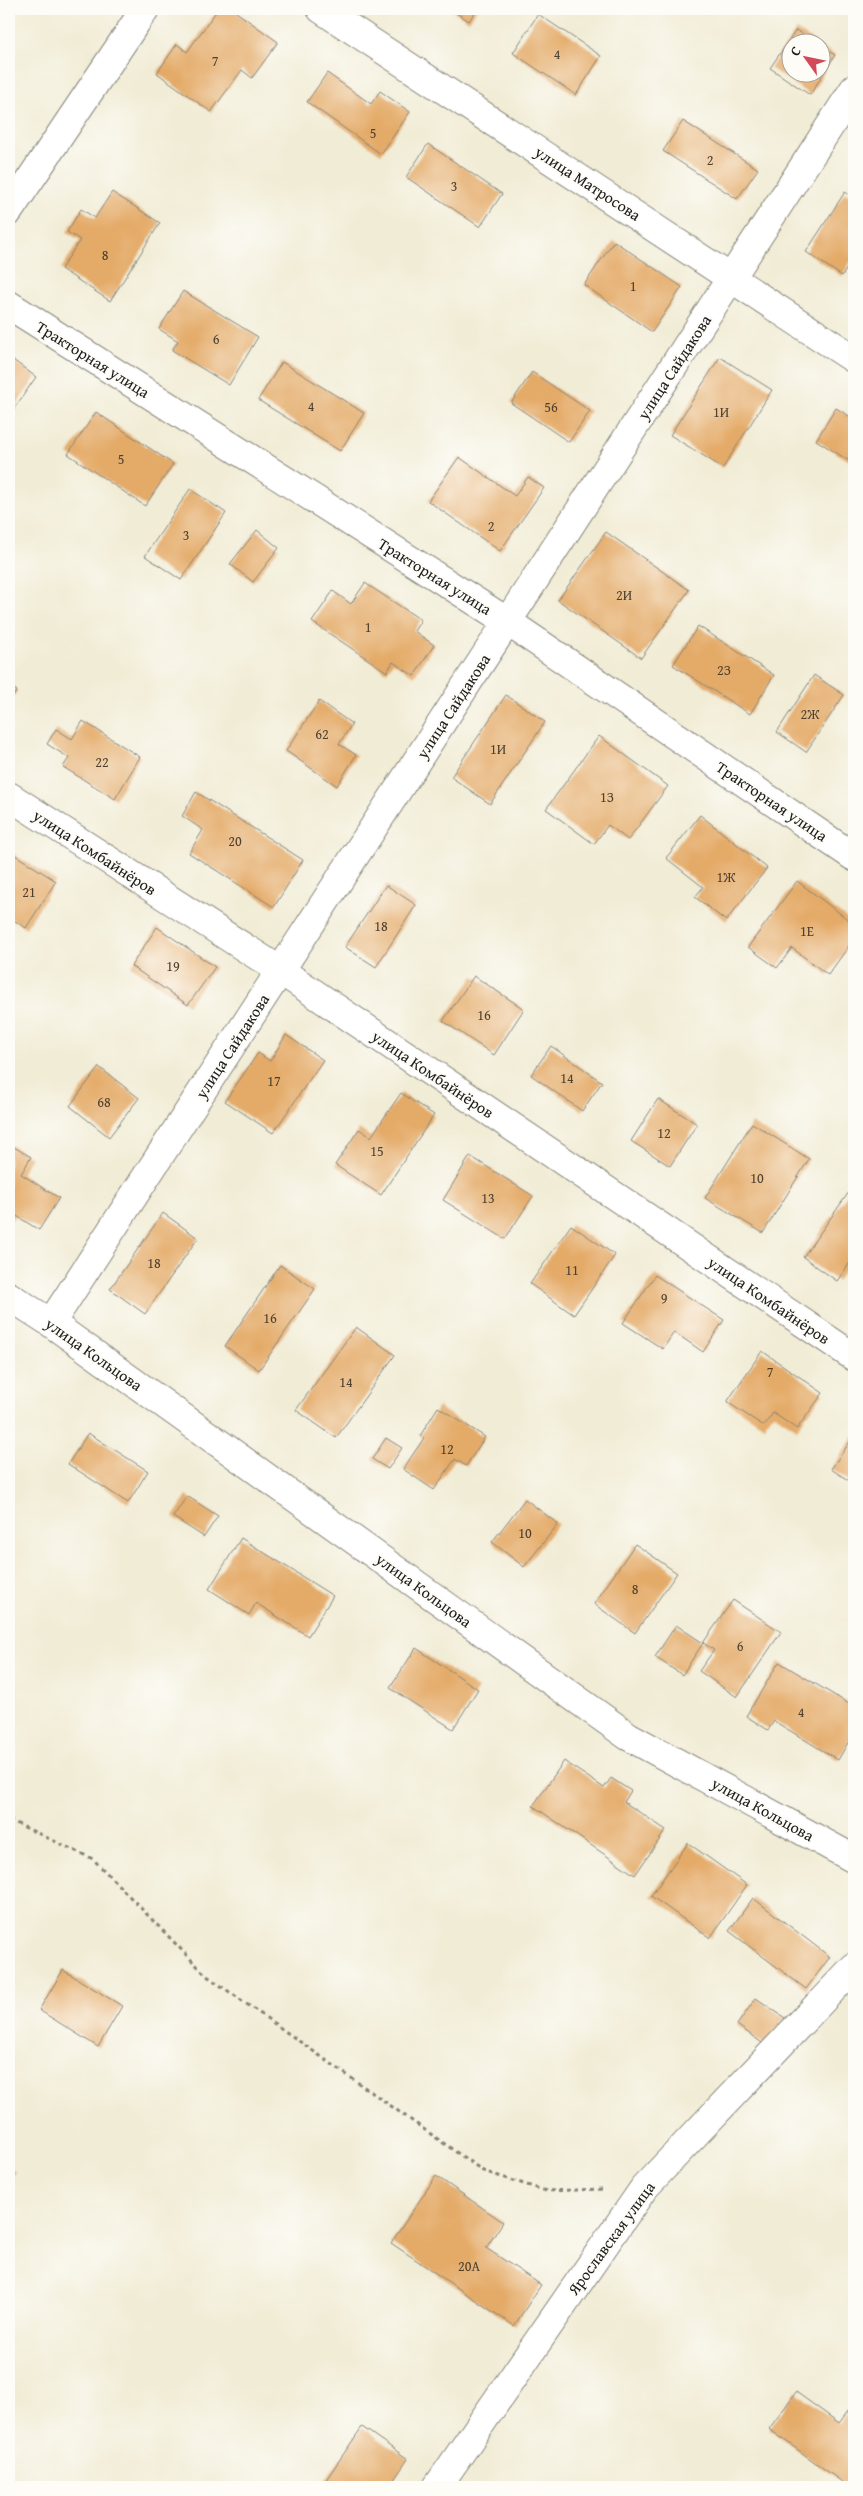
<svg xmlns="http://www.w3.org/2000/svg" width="863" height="2496" viewBox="0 0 863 2496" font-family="'Gentium Book Plus',serif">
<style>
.building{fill:#e4aa68}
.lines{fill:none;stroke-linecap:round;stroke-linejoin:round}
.street-casing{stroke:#868478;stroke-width:30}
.path{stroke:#868478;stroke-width:3;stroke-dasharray:4 4;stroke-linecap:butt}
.street{stroke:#fff;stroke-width:28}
.labels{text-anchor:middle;stroke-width:4.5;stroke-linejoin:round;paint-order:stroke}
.number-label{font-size:14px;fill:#4e402f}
.street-label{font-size:16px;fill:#1c1c1c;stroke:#fdfcf7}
</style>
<rect width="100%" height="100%" fill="#fdfcf7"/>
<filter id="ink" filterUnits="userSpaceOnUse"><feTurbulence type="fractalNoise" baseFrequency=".02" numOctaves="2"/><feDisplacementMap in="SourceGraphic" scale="10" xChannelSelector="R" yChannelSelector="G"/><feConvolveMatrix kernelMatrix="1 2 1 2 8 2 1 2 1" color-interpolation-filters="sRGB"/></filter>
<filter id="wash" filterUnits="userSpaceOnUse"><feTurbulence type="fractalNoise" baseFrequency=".0096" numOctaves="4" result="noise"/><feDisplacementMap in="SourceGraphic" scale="20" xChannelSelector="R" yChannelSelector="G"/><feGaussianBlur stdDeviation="1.12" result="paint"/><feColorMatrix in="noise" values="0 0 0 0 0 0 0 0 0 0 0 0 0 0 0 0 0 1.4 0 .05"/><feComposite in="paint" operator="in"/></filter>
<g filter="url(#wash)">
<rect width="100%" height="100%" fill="#f1ecd5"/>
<g id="blocks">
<path class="building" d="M218 9H232L278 42 252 78 242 70 211 112 157 73 177 44 187 52Z
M450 9H477L469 21Z
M538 14 601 56 576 95 513 53Z
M796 30 816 42H790V72H820V46L835 55 810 95 770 68Z
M327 73 371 104 380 91 410 112 381 154 307 102Z
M683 121 758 169 737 199 663 151Z
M428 144 502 194 480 227 406 177Z
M112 192 160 223 110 301 61 269 80 240 67 232 81 209 95 218Z
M845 192 854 198V257L842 276 806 252Z
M614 241 682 287 652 332 584 285Z
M183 291 258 337 229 385 172 350 178 341 159 329Z
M9 357 36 377 9 416Z
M720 357 772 390 723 468 670 435Z
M282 362 364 413 340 451 258 400Z
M532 372 590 411 569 442 511 403Z
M836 408 854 419V464L816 440Z
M96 412 173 464 145 506 68 454Z
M459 457 515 496 528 477 544 488 500 551 428 501Z
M190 489 226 513 181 580 145 556Z
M257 530 279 548 253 582 230 564Z
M606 532 689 590 641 658 558 600Z
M365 583 421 620 414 631 434 645 414 676 393 662 387 672 312 622 333 591 351 604Z
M698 626 774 675 750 714 673 665Z
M814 675 844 695 806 752 777 732Z
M9 685 17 691 9 702Z
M506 695 545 722 490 804 451 777Z
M319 701 352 724 339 744 356 755 337 786 286 751Z
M83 721 140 757 115 799 63 767 69 758 47 744 56 729 72 739Z
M599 736 668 786 628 840 608 825 594 844 546 809Z
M196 792 303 860 274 907 189 853 203 830 182 816Z
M700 815 767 868 726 921 695 897 703 887 666 858Z
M9 851 56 881 26 928 9 917Z
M797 881 854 924V939L828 975 792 948 777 968 748 947Z
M386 885 416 905 376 967 345 947Z
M157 927 215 967 188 1005 131 966Z
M474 976 524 1009 494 1055 443 1021Z
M286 1035 323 1060 273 1133 225 1101 258 1053 270 1061Z
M551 1046 602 1082 582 1111 531 1075Z
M99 1067 139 1098 109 1137 70 1106Z
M401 1093 434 1115 381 1195 335 1165 359 1129 371 1137Z
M658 1099 697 1124 670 1166 631 1141Z
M752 1123 809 1159 763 1233 705 1198Z
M9 1144 31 1157 21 1174 59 1198 39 1230 15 1215 9 1224Z
M470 1156 533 1196 505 1239 443 1200Z
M854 1185V1257L837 1281 803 1257Z
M163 1213 198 1238 145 1314 110 1289Z
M571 1225 615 1255 574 1315 530 1284Z
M280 1265 315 1289 259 1370 225 1346Z
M655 1275 724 1320 703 1352 674 1332 663 1349 623 1323Z
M356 1327 395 1355 336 1438 296 1410Z
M762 1351 823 1393 797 1429 773 1413 764 1426 727 1402Z
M438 1407 485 1437 466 1466 455 1459 434 1490 403 1469 424 1438 420 1436Z
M88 1433 148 1471 128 1503 68 1464Z
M854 1436V1484L831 1469Z
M386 1438 402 1448 388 1469 372 1459Z
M187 1496 218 1516 204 1537 173 1517Z
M525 1499 558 1524 524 1567 492 1542Z
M241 1538 333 1596 308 1636 256 1603 249 1615 209 1589Z
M635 1544 677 1573 635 1633 594 1604Z
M733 1600 781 1632 737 1697 699 1671 714 1650 703 1643 682 1675 655 1657 676 1625 703 1643Z
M416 1648 478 1689 453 1729 390 1688Z
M779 1662 854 1707V1732L838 1760 774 1721 768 1730 746 1716Z
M564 1761 604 1788 611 1778 631 1791 624 1802 666 1830 635 1875 533 1806Z
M688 1843 747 1885 710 1938 651 1896Z
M753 1898 830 1957 806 1989 729 1931Z
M63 1970 122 2006 98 2047 39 2010Z
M756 1998 785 2018 765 2045 737 2025Z
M9 2168 15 2171 9 2181Z
M436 2176 503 2222 486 2248 541 2285 514 2326 391 2243Z
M796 2392 839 2423 852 2406 854 2408V2487H849L769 2429Z
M362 2427 408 2459 389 2487H321Z"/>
</g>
</g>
<g filter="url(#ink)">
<use href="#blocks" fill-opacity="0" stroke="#868478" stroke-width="1"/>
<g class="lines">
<g class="street-casing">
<path id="street" d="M321 9 854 359
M9 211 145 9
M9 305 508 622 854 857
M9 796 281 971 854 1357
M9 1296 51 1323 628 1736 854 1859
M51 1323 854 89
M437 2487 644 2188 854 1967"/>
</g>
<path class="path" d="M9 1820 93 1859 207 1976 483 2171 546 2191 604 2189"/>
<use href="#street" class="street"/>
</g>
</g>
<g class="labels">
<g class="number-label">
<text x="557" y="59">4</text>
<text x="215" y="66">7</text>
<text x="373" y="138">5</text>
<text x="710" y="165">2</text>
<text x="454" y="191">3</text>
<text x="105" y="260">8</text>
<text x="633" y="291">1</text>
<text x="216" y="344">6</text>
<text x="311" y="411">4</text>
<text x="551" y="412">56</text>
<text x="721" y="417">1И</text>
<text x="121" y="464">5</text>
<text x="491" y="531">2</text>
<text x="186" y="540">3</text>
<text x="624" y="600">2И</text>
<text x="368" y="632">1</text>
<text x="724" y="675">2З</text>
<text x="810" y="719">2Ж</text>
<text x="322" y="739">62</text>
<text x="498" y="754">1И</text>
<text x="102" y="767">22</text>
<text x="607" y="802">1З</text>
<text x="235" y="846">20</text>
<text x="726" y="882">1Ж</text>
<text x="29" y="897">21</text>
<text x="381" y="931">18</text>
<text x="807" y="936">1Е</text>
<text x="173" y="971">19</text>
<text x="484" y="1020">16</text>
<text x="567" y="1083">14</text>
<text x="274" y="1086">17</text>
<text x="104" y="1107">68</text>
<text x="664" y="1138">12</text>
<text x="377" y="1156">15</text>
<text x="757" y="1183">10</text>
<text x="488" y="1203">13</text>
<text x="154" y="1268">18</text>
<text x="572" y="1275">11</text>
<text x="664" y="1303">9</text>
<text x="270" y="1323">16</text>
<text x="770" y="1377">7</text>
<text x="346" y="1387">14</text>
<text x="447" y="1454">12</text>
<text x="525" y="1538">10</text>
<text x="635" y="1594">8</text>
<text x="740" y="1651">6</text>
<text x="801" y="1717">4</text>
<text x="469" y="2271">20А</text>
</g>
<g class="street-label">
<text transform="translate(588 183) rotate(33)" y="6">улица Матросова</text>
<text transform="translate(93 359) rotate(32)" y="6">Тракторная улица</text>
<text transform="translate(674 367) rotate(-57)" y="6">улица Сайдакова</text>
<text transform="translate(435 576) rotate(32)" y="6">Тракторная улица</text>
<text transform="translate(453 706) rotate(-57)" y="6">улица Сайдакова</text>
<text transform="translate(772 801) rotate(34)" y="6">Тракторная улица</text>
<text transform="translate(95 852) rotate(33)" y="6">улица Комбайнёров</text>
<text transform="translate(232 1046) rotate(-57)" y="6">улица Сайдакова</text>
<text transform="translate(433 1074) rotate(34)" y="6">улица Комбайнёров</text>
<text transform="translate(769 1300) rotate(34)" y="6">улица Комбайнёров</text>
<text transform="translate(94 1354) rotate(35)" y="6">улица Кольцова</text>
<text transform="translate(424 1590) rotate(36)" y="6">улица Кольцова</text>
<text transform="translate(763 1809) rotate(29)" y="6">улица Кольцова</text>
<text transform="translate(611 2238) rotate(-54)" y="6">Ярославская улица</text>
</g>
</g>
<rect width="863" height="2496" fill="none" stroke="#fdfcf7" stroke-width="30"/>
<g transform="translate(806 58) rotate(303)"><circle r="24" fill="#fdfcf7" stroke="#a3a29f"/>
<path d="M0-4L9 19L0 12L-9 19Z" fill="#d1495b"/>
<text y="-8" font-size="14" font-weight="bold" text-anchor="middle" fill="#1c1c1c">С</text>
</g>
</svg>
